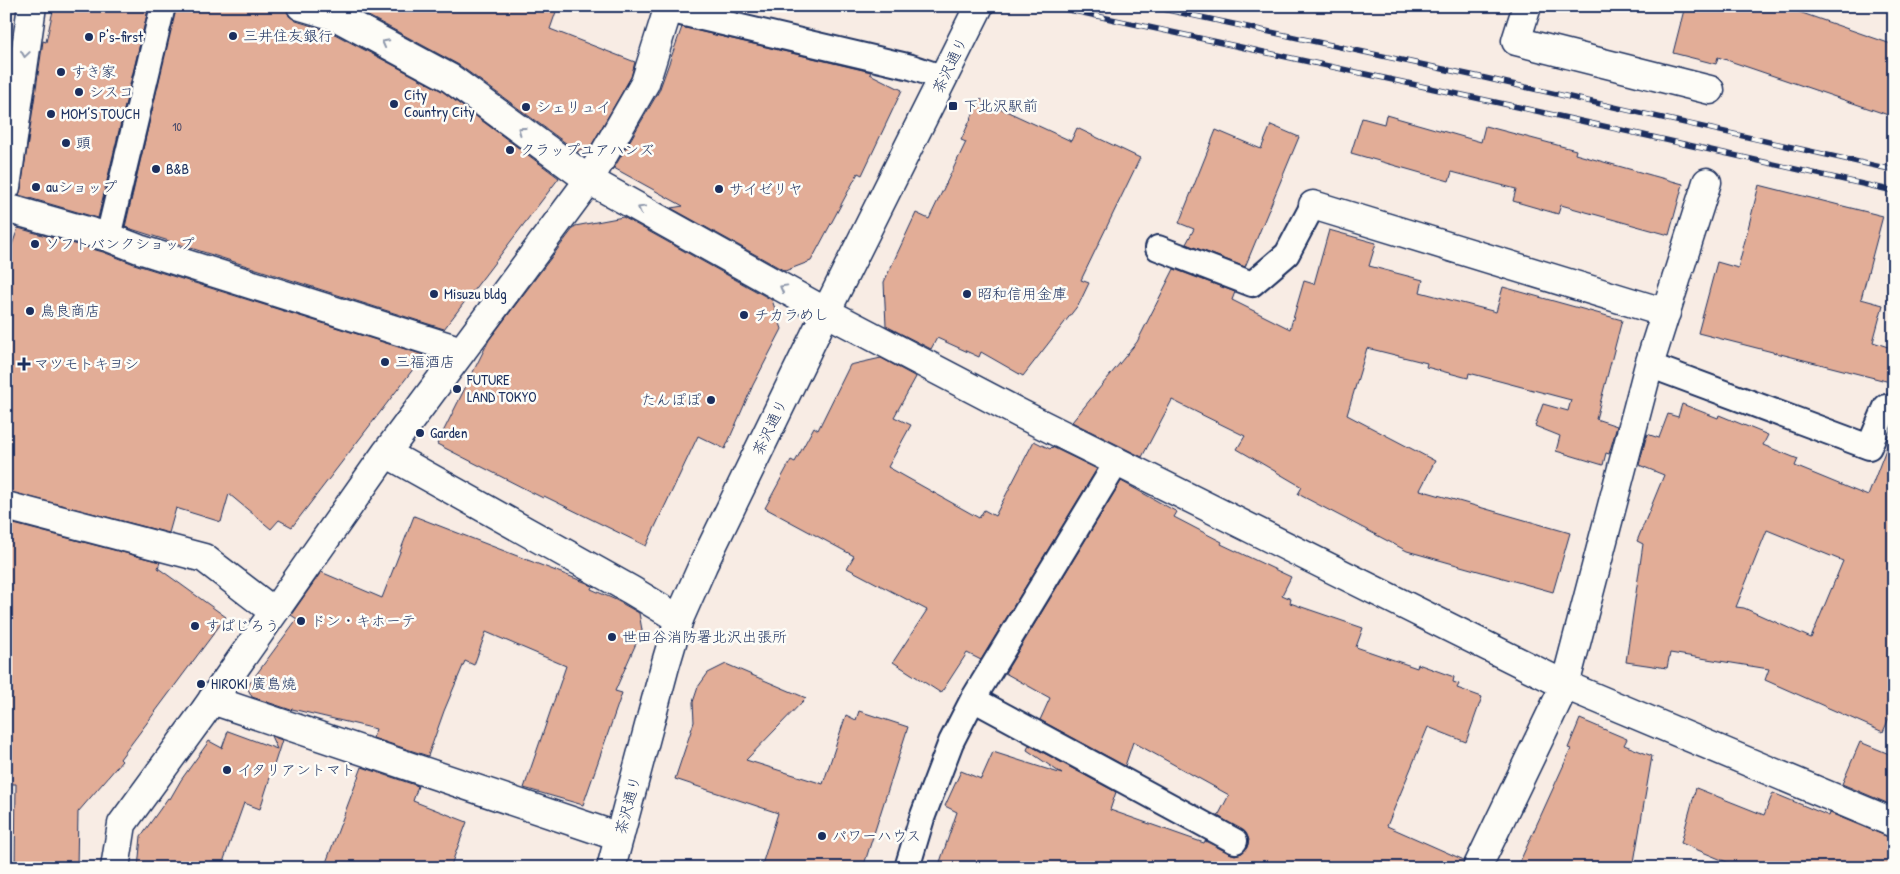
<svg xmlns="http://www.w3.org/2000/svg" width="1900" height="874" viewBox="0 0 1900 874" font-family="'Patrick Hand','Klee One',sans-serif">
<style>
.building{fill:#e2ad97;stroke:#1b2f5e;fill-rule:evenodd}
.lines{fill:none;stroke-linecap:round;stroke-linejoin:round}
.service-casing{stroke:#1b2f5e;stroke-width:28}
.minor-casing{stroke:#1b2f5e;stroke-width:31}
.tertiary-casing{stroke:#1b2f5e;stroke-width:31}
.service{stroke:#fdfcf7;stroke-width:24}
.minor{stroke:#fdfcf7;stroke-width:28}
.tertiary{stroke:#fdfcf7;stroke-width:28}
.rail-casing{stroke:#1b2f5e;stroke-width:5.5}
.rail{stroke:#fdfcf7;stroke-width:4;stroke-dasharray:11;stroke-linecap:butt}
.oneway{stroke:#8c96aa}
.poi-dot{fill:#1b2f5e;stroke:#fdfcf7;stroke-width:2}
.labels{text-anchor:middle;stroke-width:5;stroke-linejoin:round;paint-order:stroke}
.number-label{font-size:12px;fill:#4d4e6c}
.poi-label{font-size:15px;fill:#1b2f5e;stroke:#fdfcf7;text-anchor:start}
.street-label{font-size:15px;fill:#1b2f5e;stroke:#fdfcf7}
</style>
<rect width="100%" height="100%" fill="#f8ece4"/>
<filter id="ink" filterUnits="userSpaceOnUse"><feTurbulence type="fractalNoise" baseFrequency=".02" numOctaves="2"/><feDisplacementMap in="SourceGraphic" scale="10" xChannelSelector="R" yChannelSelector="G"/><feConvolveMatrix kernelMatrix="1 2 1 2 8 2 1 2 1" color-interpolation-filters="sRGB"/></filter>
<g filter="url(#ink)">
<path class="building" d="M54 6H149L98 218 19 195 21 189 43 41 46 42Z
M176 6H286L289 16 296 21 329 31 442 91 559 178 444 329 125 227Z
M350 6H558L550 29 635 62 631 77 587 153 580 149 578 152 459 65Z
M1685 6H1782L1894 45V117L1718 57 1716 64 1673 53Z
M682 27 871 72 870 74 902 90 862 175 858 173 811 261 785 271 671 208 683 206 614 168 659 91Z
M6 34 12 35 6 75Z
M980 99 1071 141 1077 128 1140 158 1081 280 1089 283 1079 304 1023 376 981 352 979 357 937 338 931 349 886 326 884 282 916 213 929 219 966 142 961 140Z
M1386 115 1481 142 1485 126 1576 150 1575 154 1683 184 1669 235 1561 205 1558 214 1513 201 1516 189 1452 172 1449 181 1351 153 1362 118 1384 124Z
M1271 125 1299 137 1245 267 1186 244 1194 229 1179 223 1216 130 1261 149Z
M1759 185 1883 216 1861 299 1883 305 1873 342 1894 349V383L1698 333 1717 262 1738 268Z
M623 217 772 300 782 329 753 385 725 449 698 436 646 546 544 496 543 498 437 444 489 340 575 226Z
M18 228 103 252 134 264 424 355 292 527 279 520 271 529 229 494 221 522 176 508 169 533 6 491V262Z
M1329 230 1376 243 1369 266 1423 280 1420 292 1496 312 1503 287 1622 320 1596 419 1617 426 1609 454 1606 453 1603 465 1556 451 1560 436 1535 426 1543 404 1568 411 1571 400 1469 373 1468 378 1426 367 1427 363 1367 348 1347 415 1435 461 1420 490 1570 533 1553 592 1407 551 1298 494 1302 487 1237 449 1245 436 1172 400 1142 457 1072 422 1137 342 1174 269 1235 292 1232 300 1290 329 1304 281 1314 284Z
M881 358 916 377 894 417 911 425 888 467 979 518 984 510 995 516 1034 441 1050 449 1052 447 1097 469 981 660 967 653 941 693 893 662 927 610 847 568 854 556 765 508 791 460 795 462 814 427 818 430 850 365Z
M1682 404 1718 418 1719 415 1768 435 1763 445 1798 459 1795 466 1868 496 1891 436H1894V707L1883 732 1765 680 1769 669 1670 653 1667 668 1626 662 1643 544 1637 541 1664 475 1639 465 1647 434 1659 438 1668 414 1678 417ZM1767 530 1843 561 1811 638 1744 608 1736 607Z
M1121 481 1177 512 1174 517 1222 542 1221 544 1291 577 1282 595 1291 599 1290 603 1363 628 1356 647 1417 668 1418 664 1454 677 1453 682 1459 684 1457 688 1482 697 1466 742 1428 727 1387 826 1464 860 1462 868H938L957 812 945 806 961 771 981 779 993 752 1062 774 1027 750 1029 745 1116 792 1110 810 1204 843 1205 841 1229 853 1235 855 1242 853 1247 847 1249 840 1246 833 1218 816 1229 795 1133 742 1125 766 1040 720 1050 698 1005 673Z
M414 516 587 583 592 586 591 589 616 600 639 613 642 630 615 691 622 693 583 805 524 788 566 666 486 632 474 665 465 661 444 711 428 756 373 738 376 729 292 709 291 710 252 697 247 687 297 619 291 615 321 572 382 598Z
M6 522 160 562 158 568 226 617 120 759 122 761 78 812 77 868H15L16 784H6Z
M726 664 806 698 746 760 823 784 846 715 856 720 859 711 908 727 863 868H761L778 813 675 779 694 722 693 702 698 687 708 673Z
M1580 719 1627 739 1624 745 1652 756 1633 868H1517L1571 749 1568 748Z
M228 731 277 749 271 736 282 740 260 809 244 803 221 868H138L141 836 168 798 170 799 181 780 209 741 222 748Z
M1860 742 1894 756V806L1842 784Z
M362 767 418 786 413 801 467 822 450 868H324Z
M1696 788 1764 815 1773 793 1829 816 1830 813 1888 837 1894 838V868H1741L1681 843Z"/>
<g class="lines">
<g class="service-casing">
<path id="service" d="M668 10 911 67 944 78
M108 237 163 6
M1158 248 1252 284 1287 254 1313 205
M1649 365 1869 447 1886 407 1894 411
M973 699 1235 841
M907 868 922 818 951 742 973 699 1117 462"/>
</g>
<g class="minor-casing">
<path id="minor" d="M301 6 335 16 450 78 589 180 826 312 1021 414 1565 685 1894 823
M1527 6 1516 41 1710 90
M6 187 32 6
M1313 205 1666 313
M6 208 108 237 139 249 462 351
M386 453 631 590 679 619
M6 506 204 558 273 611
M212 700 619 837
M115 868 122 824 201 716 386 453 589 180 645 83 669 6
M1477 868 1565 685 1649 365 1707 182"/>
</g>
<g class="tertiary-casing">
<path id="tertiary" d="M611 868 665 666 679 619 703 565 826 312 979 6"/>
</g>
<use href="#service" class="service"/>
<use href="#minor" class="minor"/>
<use href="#tertiary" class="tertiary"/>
<g class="rail-casing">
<path id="rail" d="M1051 6 1518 107 1894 191
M1149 6 1485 78 1894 170"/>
</g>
<use href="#rail" class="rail"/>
</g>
<defs><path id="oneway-chevron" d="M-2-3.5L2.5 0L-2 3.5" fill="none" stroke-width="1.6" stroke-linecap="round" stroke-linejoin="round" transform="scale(1.25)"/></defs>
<g class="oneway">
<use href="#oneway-chevron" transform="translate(385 43) rotate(-152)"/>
<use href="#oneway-chevron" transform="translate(25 54) rotate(98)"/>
<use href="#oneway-chevron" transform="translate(521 130) rotate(-144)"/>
<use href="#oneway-chevron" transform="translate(641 209) rotate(-151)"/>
<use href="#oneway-chevron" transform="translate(783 288) rotate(-151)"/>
</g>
</g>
<g class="poi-dot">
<circle cx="233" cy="36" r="5"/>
<circle cx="89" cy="37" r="5"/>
<circle cx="61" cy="72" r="5"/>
<circle cx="79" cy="92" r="5"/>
<circle cx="394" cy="104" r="5"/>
<rect x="948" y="101" width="10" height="10" rx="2.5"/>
<circle cx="526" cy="107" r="5"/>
<circle cx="51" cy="114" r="5"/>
<circle cx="66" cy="143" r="5"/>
<circle cx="510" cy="150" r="5"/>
<circle cx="156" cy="169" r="5"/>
<circle cx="36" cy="187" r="5"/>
<circle cx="719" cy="189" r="5"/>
<circle cx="35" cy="244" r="5"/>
<circle cx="434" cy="294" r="5"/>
<circle cx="967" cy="294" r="5"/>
<circle cx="30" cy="311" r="5"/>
<circle cx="744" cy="315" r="5"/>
<circle cx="385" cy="362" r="5"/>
<path d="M21.5 356.5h5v5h5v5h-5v5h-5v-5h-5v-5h5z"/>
<circle cx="457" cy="389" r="5"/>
<circle cx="711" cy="400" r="5"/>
<circle cx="420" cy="433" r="5"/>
<circle cx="301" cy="621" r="5"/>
<circle cx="195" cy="626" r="5"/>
<circle cx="612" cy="637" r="5"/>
<circle cx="201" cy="684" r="5"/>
<circle cx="227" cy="770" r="5"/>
<circle cx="822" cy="836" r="5"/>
</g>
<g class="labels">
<g class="number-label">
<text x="177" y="131">10</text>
</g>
<g class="poi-label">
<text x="243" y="41">三井住友銀行</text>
<text x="99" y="42">P's-first</text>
<text x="71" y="77">すき家</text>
<text x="89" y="97">シスコ</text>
<text x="404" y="100">City<tspan x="404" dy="17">Country City</tspan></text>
<text x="963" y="111">下北沢駅前</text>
<text x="536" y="112">シェリュイ</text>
<text x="61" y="119">MOM’S TOUCH</text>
<text x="76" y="148">頭</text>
<text x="520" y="155">クラップユアハンズ</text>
<text x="166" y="174">B&amp;B</text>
<text x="46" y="192">auショップ</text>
<text x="729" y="194">サイゼリヤ</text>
<text x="45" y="249">ソフトバンクショップ</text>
<text x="444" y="299">Misuzu bldg</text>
<text x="977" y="299">昭和信用金庫</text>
<text x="40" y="316">鳥良商店</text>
<text x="754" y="320">チカラめし</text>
<text x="395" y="367">三福酒店</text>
<text x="34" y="369">マツモトキヨシ</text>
<text x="467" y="385">FUTURE<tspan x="467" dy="17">LAND TOKYO</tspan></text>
<text x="701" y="405" text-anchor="end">たんぽぽ</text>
<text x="430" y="438">Garden</text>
<text x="311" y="626">ドン・キホーテ</text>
<text x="205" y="631">すぱじろう</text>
<text x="622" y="642">世田谷消防署北沢出張所</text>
<text x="211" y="689">HIROKI 廣島燒</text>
<text x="237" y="775">イタリアントマト</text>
<text x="832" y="841">パワーハウス</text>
</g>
<g class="street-label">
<text transform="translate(950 65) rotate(-64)" y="5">茶沢通り</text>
<text transform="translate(770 427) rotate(-64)" y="5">茶沢通り</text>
<text transform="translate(628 805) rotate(-75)" y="5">茶沢通り</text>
</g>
</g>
<rect width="1900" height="874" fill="none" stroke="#fdfcf7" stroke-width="25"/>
<rect x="12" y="12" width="1875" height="849" fill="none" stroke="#1b2f5e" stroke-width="2" filter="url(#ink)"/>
</svg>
